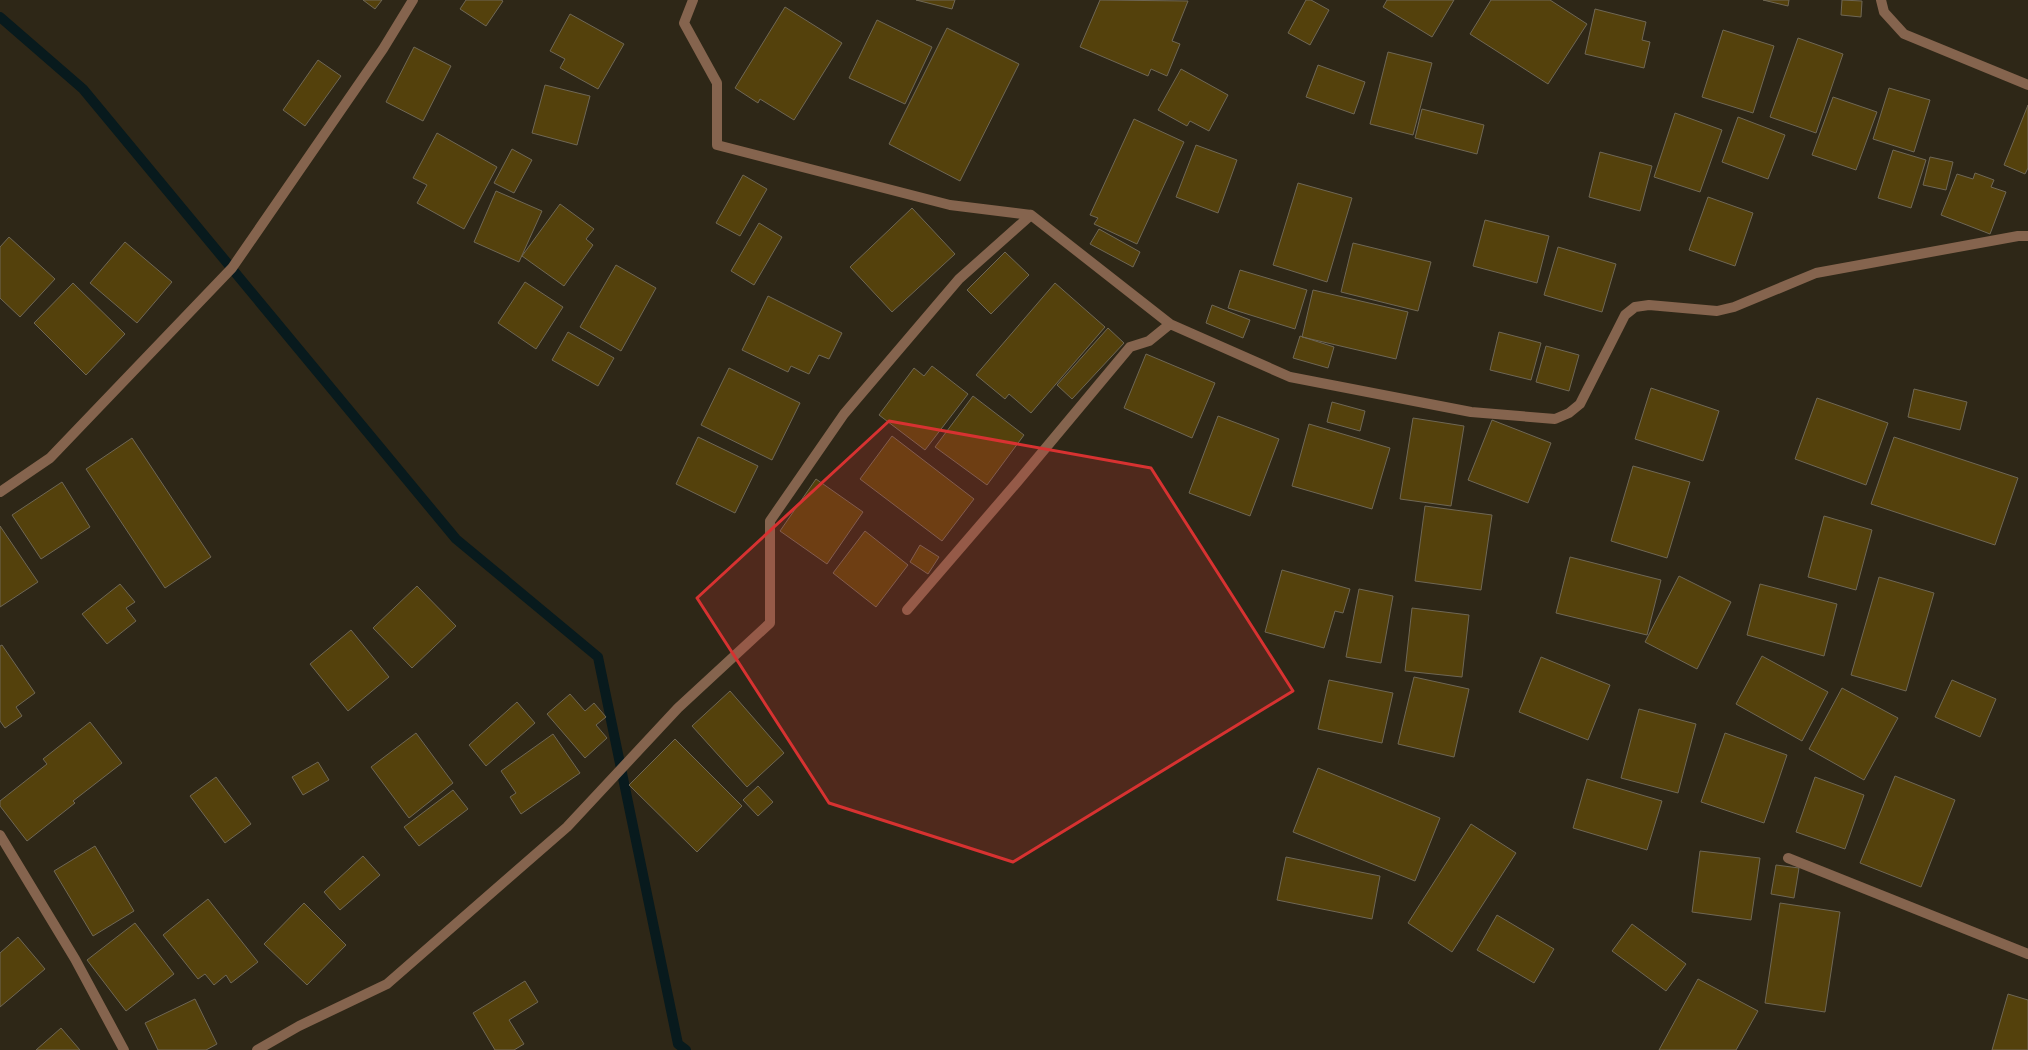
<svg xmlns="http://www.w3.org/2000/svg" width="2028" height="1050" viewBox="0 0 2028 1050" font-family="'Source Sans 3',sans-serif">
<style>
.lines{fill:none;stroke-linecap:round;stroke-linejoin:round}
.stream{stroke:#081a1d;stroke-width:10}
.building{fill:#54410c;stroke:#6f6755}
.minor{stroke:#85644e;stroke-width:10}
.marked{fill:#d73231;fill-opacity:0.2;stroke:#d73231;stroke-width:3;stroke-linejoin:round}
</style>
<rect width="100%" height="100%" fill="#2e2717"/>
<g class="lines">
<path class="stream" d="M0 17 83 89 456 539 598 657 678 1044 686 1050"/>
</g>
<path class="building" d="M363 0H382L375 9Z
M466 0H501L503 1 486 26 460 9Z
M916 0H955L952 9Z
M1100 0 1188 1 1172 41 1180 44 1167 76 1151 69 1148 76 1080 47Z
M1306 0H1311L1329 10 1310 45 1288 33Z
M1387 0H1454L1432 37 1383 7Z
M1491 0H1550L1587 24 1548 84 1470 34Z
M1763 0H1789L1788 6Z
M1842 0 1862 1 1861 17 1841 15Z
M785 7 842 43 794 120 760 99 758 103 735 88Z
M1595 9 1646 22 1642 40 1650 42 1644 68 1585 54Z
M570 14 624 44 598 89 560 68 565 59 550 51Z
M877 20 932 47 905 104 849 78Z
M947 28 1019 64 960 181 889 144Z
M1723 30 1774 46 1753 113 1702 97Z
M1798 38 1843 54 1816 133 1770 117Z
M414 47 451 66 423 121 386 102Z
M1388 52 1432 63 1413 135 1370 124Z
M318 60 341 76 305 126 283 110Z
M1318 65 1365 82 1354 114 1306 97Z
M1181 69 1228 95 1209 131 1190 121 1187 126 1158 110Z
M545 85 590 96 577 145 532 133Z
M1889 88 1930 100 1914 152 1873 139Z
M1833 97 1877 112 1856 170 1812 155Z
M2028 105V168L2025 174 2004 165Z
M1422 109 1484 125 1477 154 1415 138Z
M1675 113 1722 130 1700 192 1654 177Z
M1738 117 1785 135 1768 179 1722 162Z
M1134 119 1184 142 1137 244 1094 224 1098 218 1090 215Z
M437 133 497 167 464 229 417 203 427 185 413 178Z
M1196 145 1237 160 1218 213 1176 197Z
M512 149 532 160 514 193 494 183Z
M1893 150 1926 160 1911 208 1878 198Z
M1600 152 1652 166 1640 211 1589 197Z
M1930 157 1953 162 1946 190 1923 185Z
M1975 173 1994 180 1991 187 2006 192 1990 234 1941 215 1957 174 1973 179Z
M743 175 767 189 740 236 716 223Z
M1298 183 1352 198 1327 282 1273 265Z
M496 191 542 211 519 262 474 242Z
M1708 197 1753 213 1735 266 1689 250Z
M560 204 594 229 586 239 593 245 564 286 522 256Z
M912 208 955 254 892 312 850 267Z
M1485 220 1549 236 1537 283 1473 266Z
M759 223 782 237 754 285 731 271Z
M1099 229 1140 252 1133 267 1090 244Z
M9 237 55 279 20 317 0 298V247Z
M125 242 172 282 137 323 90 283Z
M1353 243 1431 262 1418 311 1341 292Z
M1558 247 1616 264 1602 312 1544 295Z
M1005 252 1029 275 991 314 967 290Z
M616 265 656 288 621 351 580 327Z
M1240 270 1307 290 1295 329 1228 308Z
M525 282 563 307 536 349 498 323Z
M73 283 125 334 86 375 34 323Z
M1055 283 1105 327 1031 413 1009 394 1005 399 976 375Z
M1313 290 1408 312 1396 359 1302 337Z
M768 296 842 333 829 359 819 355 809 374 791 366 788 372 742 350Z
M1212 305 1250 320 1243 338 1206 323Z
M1108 328 1124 343 1072 399 1057 385Z
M568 332 614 358 598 386 552 360Z
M1499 332 1541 343 1531 380 1490 370Z
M1300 336 1334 347 1328 368 1293 358Z
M1546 346 1579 355 1569 391 1536 382Z
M1146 354 1215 383 1192 438 1124 408Z
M932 366 968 394 925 450 879 415 914 368 924 376Z
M729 368 800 403 772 460 701 425Z
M1651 388 1719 411 1703 461 1635 439Z
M1914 389 1967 402 1960 430 1908 417Z
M973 396 1024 435 987 485 935 447Z
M1817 398 1888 423 1866 485 1795 459Z
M1332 402 1365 411 1360 431 1327 422Z
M1218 416 1279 439 1250 516 1189 493Z
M1413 418 1464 426 1451 506 1400 499Z
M1492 420 1551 443 1528 503 1468 480Z
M1309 424 1390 448 1372 509 1292 486Z
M892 436 974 499 942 541 860 479Z
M698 437 758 466 735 513 676 484Z
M1894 437 2018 478 1995 545 1871 504Z
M132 438 211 557 165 588 86 469Z
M1633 466 1690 482 1667 558 1611 541Z
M816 479 863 512 827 564 780 531Z
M62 482 90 527 41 559 12 515Z
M1425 506 1492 515 1481 590 1415 581Z
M1824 516 1872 530 1856 590 1808 577Z
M0 526 38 582 0 607Z
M865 531 908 565 876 607 833 573Z
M920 545 939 557 928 574 910 562Z
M1570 557 1661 580 1647 635 1556 613Z
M1282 570 1350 589 1343 613 1335 611 1324 648 1265 632Z
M1679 576 1731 602 1697 669 1645 642Z
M1879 577 1934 593 1906 691 1851 675Z
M120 584 135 602 126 608 136 621 107 644 82 614Z
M1760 584 1837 604 1824 656 1747 635Z
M417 586 456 626 412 668 373 628Z
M1359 589 1393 596 1381 663 1346 657Z
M1412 608 1469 615 1462 677 1405 671Z
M351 630 389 677 348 711 310 664Z
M2 645 35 693 16 707 22 716 5 728 0 721V646Z
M1762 656 1828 692 1802 741 1736 704Z
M1541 657 1610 685 1588 740 1519 712Z
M1414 677 1469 689 1454 757 1398 744Z
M1329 680 1393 693 1382 743 1318 729Z
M1952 680 1996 699 1980 737 1935 717Z
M1842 688 1898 718 1864 780 1809 749Z
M730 691 784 753 747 787 692 726Z
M570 694 585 711 594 703 606 717 596 725 607 738 585 758 547 714Z
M517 702 535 723 486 766 469 745Z
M1639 709 1696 724 1678 793 1621 778Z
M90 722 122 763 73 801 75 803 27 841 0 806V801L47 764 43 759Z
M416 733 453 783 409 818 371 767Z
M1725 733 1787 755 1764 823 1701 802Z
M553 734 580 773 521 814 510 797 516 793 501 771Z
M675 739 742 806 697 852 629 785Z
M318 762 329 780 303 795 292 777Z
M1318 768 1440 818 1415 881 1293 832Z
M1895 776 1955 800 1921 887 1860 863Z
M216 777 251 824 225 843 190 796Z
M1815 777 1864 795 1845 849 1796 832Z
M1587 779 1662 801 1647 850 1573 828Z
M758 786 773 802 758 816 743 800Z
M453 790 468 809 419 846 404 827Z
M1471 824 1516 853 1452 952 1408 923Z
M95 846 134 911 93 936 54 871Z
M1700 851 1760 858 1751 920 1692 912Z
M363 856 380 875 340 910 324 892Z
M1286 857 1380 876 1372 919 1277 900Z
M1776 865 1799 868 1794 898 1771 894Z
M208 899 258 962 231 983 226 975 214 985 205 974 198 979 163 935Z
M304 903 346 945 307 985 264 944Z
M1780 903 1840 912 1825 1012 1765 1003Z
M1497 915 1554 949 1534 983 1477 950Z
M135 923 174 974 126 1011 87 960Z
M1632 924 1686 964 1666 991 1612 951Z
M18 937 45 969 0 1007V953Z
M1698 979 1758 1011 1736 1050H1659Z
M525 981 538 1002 509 1020 524 1044 514 1050H495L473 1013Z
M2008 994 2028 1000V1050H1992Z
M195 999 217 1044 206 1050H158L145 1023Z
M61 1028 80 1050H36Z"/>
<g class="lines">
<path class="minor" d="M693 0 684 23 717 83V145L950 205 1031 215
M1881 0 1884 12 1904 34 2028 85
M0 492 50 458 232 268 383 49 413 0
M907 610 1019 480 1130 347 1149 341 1170 324 1290 377 1471 412 1555 419 1569 413 1580 404 1625 315 1635 307 1649 305 1717 311 1734 307 1816 273 2018 236H2028
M0 835 75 959 124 1050
M1788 858 2028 954
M257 1050 299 1026 387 984 567 827 678 708 770 623V521L844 414 959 279 1031 215 1170 324"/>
</g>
<path class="marked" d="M889 421 1151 468 1293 691 1013 862 829 803 697 598Z"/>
</svg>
